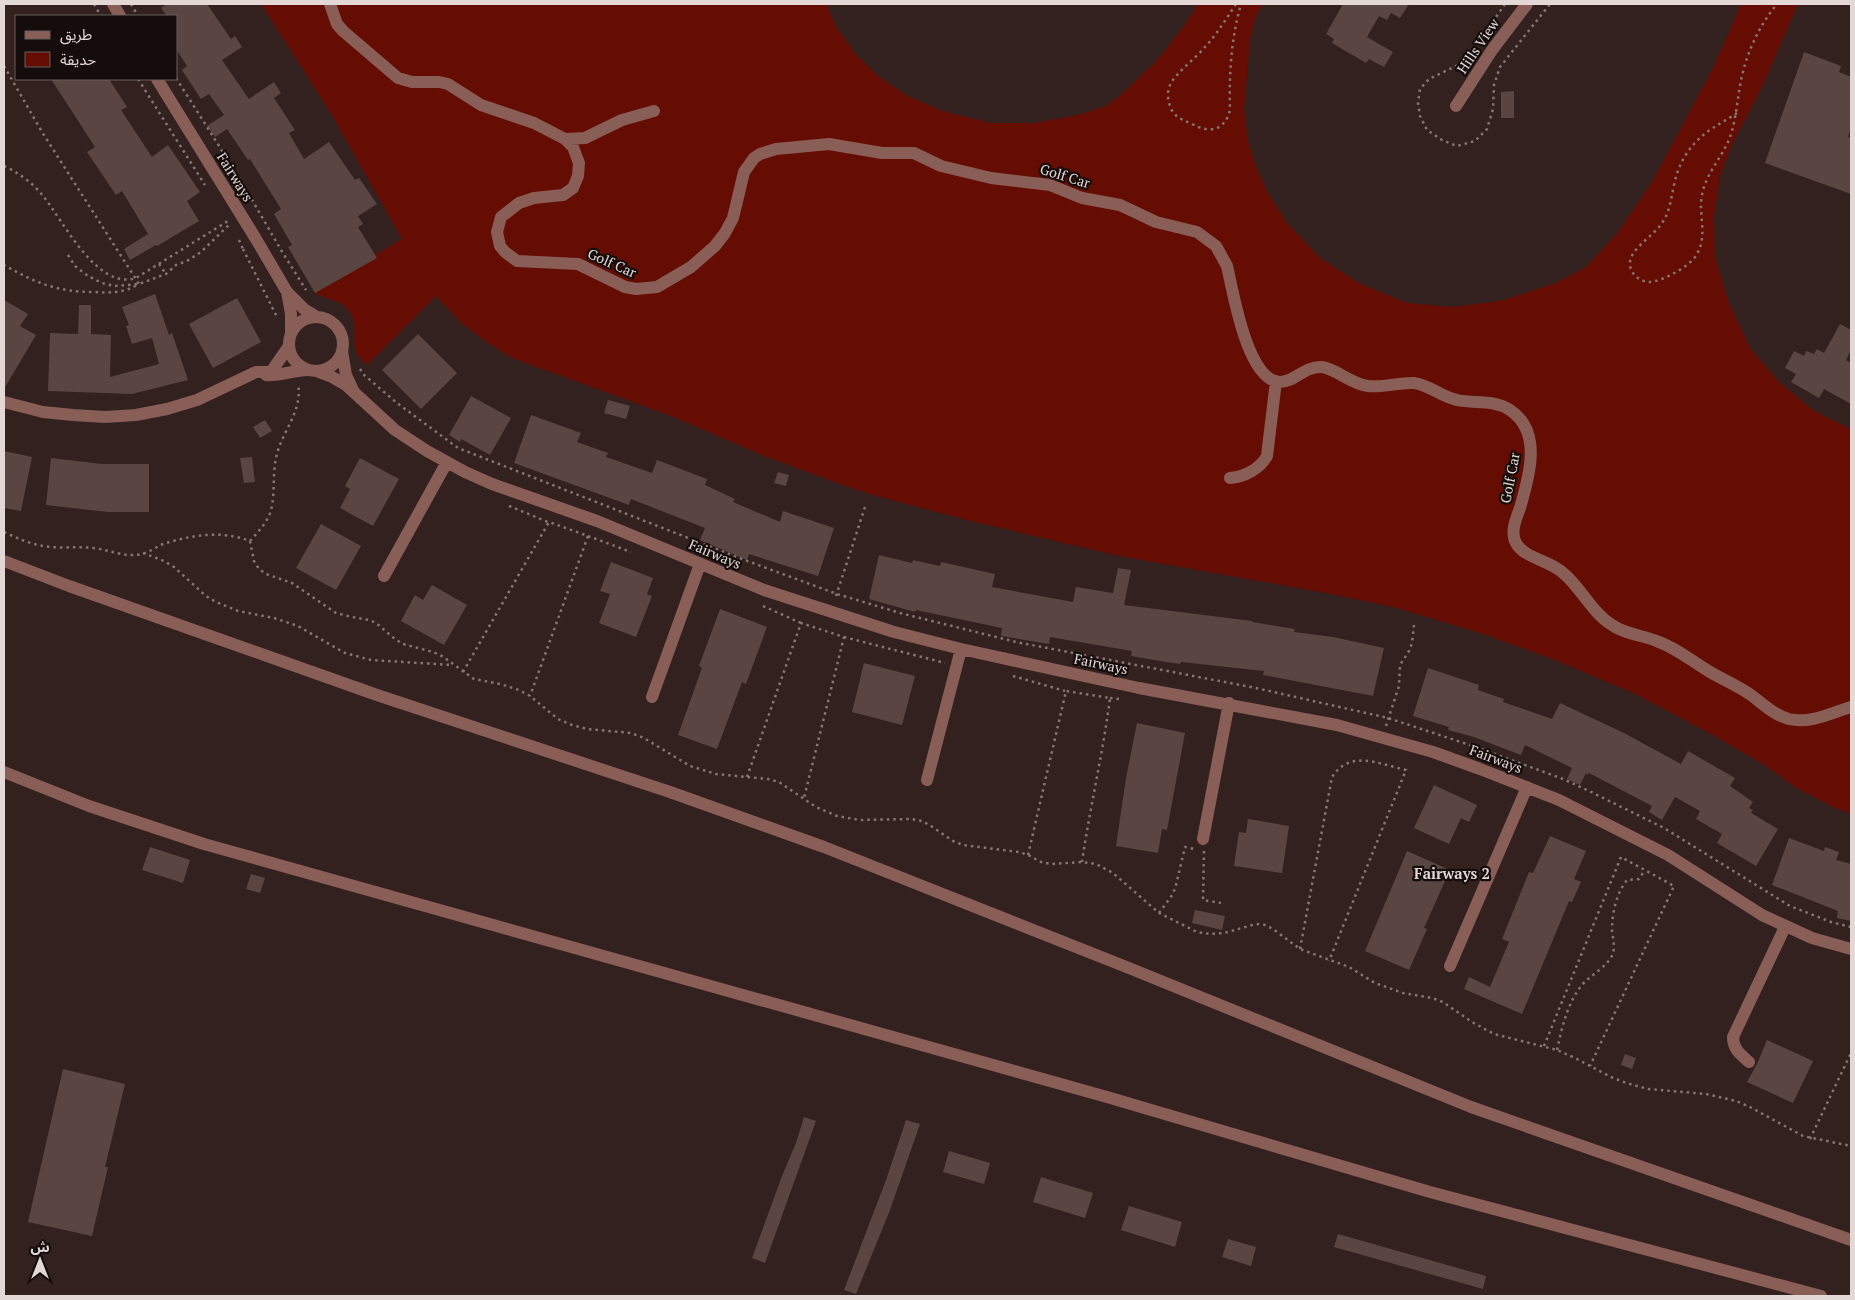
<svg xmlns="http://www.w3.org/2000/svg" width="1855" height="1300" viewBox="0 0 1855 1300" font-family="'PT Serif','Noto Sans Arabic',serif">
<style>
.green{fill:#650d02}
.building{fill:#594642}
.lines{fill:none;stroke-linecap:round;stroke-linejoin:round}
.path{stroke:#857674;stroke-width:2.5;stroke-dasharray:2.5 4;stroke-linecap:butt}
.minor{stroke:#885e56;stroke-width:12}
.labels{text-anchor:middle;stroke-width:4.5;stroke-linejoin:round;paint-order:stroke}
.street-label{font-size:14px;fill:#e4d8d6;stroke:#140d0c}
.neighbourhood-label{font-size:15px;font-weight:bold;fill:#e4d8d6;stroke:#140d0c}
</style>
<rect width="100%" height="100%" fill="#32211e"/>
<path class="green" d="M261 4H826L836 26 856 55 879 77 906 95 942 111 991 123H1034L1078 115 1106 106 1123 93 1159 58 1186 23 1198 4H1263L1256 15 1250 39 1244 110 1248 141 1256 167 1269 195 1288 224 1320 258 1359 283 1407 303 1452 307 1500 301 1556 283 1586 267 1618 232 1652 182 1714 66 1741 4H1798L1763 85 1734 140 1720 175 1714 217 1715 257 1728 301 1750 348 1779 382 1814 411 1851 429V814L1835 808 1795 787 1763 764 1707 732 1635 694 1555 660 1483 634 1397 608 1331 594 1119 556 971 521 876 496 848 487 764 456 671 416 512 358 488 343 461 323 436 296 367 365C364 362 360 359 358 356 349 341 362 323 345 307 337 299 323 299 313 292L402 239 330 112Z"/>
<path class="building" d="M167 4H207L231 39 235 36 242 47 222 60 249 99 274 82 281 93 274 98 295 130 289 133 304 159 329 142 355 180 359 178 377 204 358 216 363 224 358 227 377 258 315 293 288 247 292 245 274 214 281 209 250 159 248 160 227 129 215 137 207 126 224 115 209 94 201 99 182 70 187 66 176 49V16H167L161 8Z
M1343 4H1409L1400 18 1391 13 1387 20 1379 16 1367 37 1393 52 1384 67 1369 59 1366 63 1332 43 1334 39 1326 34Z
M1804 52 1841 66 1839 72 1851 77V127L1848 137 1851 138V194L1765 163Z
M51 79H109L127 107 121 110 152 157 168 145 200 192 187 201 199 221 157 246 156 245 130 260 124 249 148 234 122 191 116 195 87 152 95 147Z
M1514 91V118H1501V92Z
M155 294 169 335 172 333 188 380 132 394 48 391 50 333 78 334 79 305H91V334L111 335 110 377 159 364 152 338 132 344 126 326 129 325 122 307Z
M237 298 261 342 213 368 189 324Z
M4 300 28 314 20 326 36 335 4 389Z
M1840 324 1851 330V350L1846 360 1851 363V404L1824 389 1819 398 1791 382 1796 374 1785 368 1794 351 1804 356 1806 351 1814 354 1817 349 1824 353Z
M418 334 457 373 421 409 382 370Z
M471 396 511 418 490 455 461 439 460 442 449 435Z
M608 400 630 406 626 419 604 413Z
M531 415 581 433 577 442 608 453 606 457 652 473 657 460 707 479 705 485 735 499 733 502 780 522 783 511 834 528 818 576 749 554 747 560 700 540 705 528 631 499 629 505 514 463Z
M265 420 272 431 260 438 253 427Z
M4 451 32 457 21 511 4 508Z
M252 457 255 482 244 483 240 458Z
M51 458 102 464H149V512H108L46 505Z
M360 458 399 479 373 526 340 508 350 489 345 486Z
M778 472 789 475 786 486 774 483Z
M321 524 361 546 336 590 296 568Z
M879 555 912 563 913 560 940 566 941 562 995 574 992 587 1073 602 1076 587 1113 593 1118 568 1131 570 1124 605 1252 621V622L1295 629 1294 632 1333 637 1384 648 1373 696 1263 675 1264 671 1181 662 1180 664 1166 662 1131 656 1132 651 1050 637 1049 644 1001 636 1002 628 916 610 915 612 869 599Z
M611 562 653 578 647 594 652 596 636 637 599 623 610 594 600 591Z
M432 585 467 605 444 645 401 621 415 595 423 600Z
M720 609 767 627 746 684 742 682 717 749 678 735 702 668 699 666Z
M864 663 915 676 902 725 852 712Z
M1428 668 1479 685 1478 690 1504 699 1503 702 1552 719 1560 703 1624 733 1681 764 1688 751 1735 778 1730 786 1753 802 1749 808 1753 810 1751 813 1778 829 1756 866 1717 843 1722 834 1696 819 1700 811 1675 797 1662 820 1649 812 1652 806 1589 773 1588 775 1586 773 1580 785 1567 779 1572 768 1525 745 1521 755 1474 737 1448 730 1449 727 1413 716Z
M1137 723 1185 733 1167 830 1162 829 1158 853 1116 846 1126 778Z
M1434 785 1477 805 1469 822 1461 818 1449 844 1414 828Z
M1248 819 1289 826 1282 873 1234 866 1239 832 1246 833Z
M1550 836 1586 851 1574 879 1581 882 1572 902 1569 901 1522 1014 1464 989 1469 977 1490 987 1509 942 1502 939 1529 872 1533 873Z
M1789 838 1824 851 1825 847 1839 852 1836 860 1851 864V921L1837 918 1838 911 1772 885Z
M150 847 190 860 183 883 142 870Z
M1407 851 1450 870 1424 928 1427 929 1409 970 1365 951Z
M251 874 265 878 260 893 246 889Z
M1195 910 1225 916 1222 930 1192 923Z
M1767 1040 1813 1061 1793 1103 1747 1082 1757 1064Z
M1625 1054 1636 1058 1632 1069 1621 1065Z
M63 1069 125 1084 105 1167H108L92 1236 28 1222Z
M804 1117 816 1121 765 1263 752 1258 782 1176 796 1143Z
M906 1120 920 1124 890 1210 856 1294 844 1290 886 1180Z
M949 1151 990 1163 984 1184 943 1172Z
M1041 1177 1093 1193 1085 1218 1033 1202Z
M1129 1206 1182 1222 1175 1247 1121 1230Z
M1338 1234 1486 1276 1483 1289 1334 1247Z
M1228 1239 1256 1247 1251 1266 1222 1257Z"/>
<g class="lines">
<path class="path" d="M94 4 101 16
M131 4 138 16
M1236 4C1226 19 1217 34 1205 47 1195 59 1179 70 1171 83 1168 89 1167 95 1169 102 1171 115 1180 119 1192 124 1209 133 1224 132 1230 110 1229 74 1231 39 1241 4
M1505 4 1472 52 1458 65 1429 79 1420 89 1418 103 1420 116 1427 130 1442 140 1457 146 1475 141 1487 129 1493 109 1494 85 1500 67 1550 4
M4 66 42 132 139 284C124 293 111 293 94 292 57 292 36 283 4 265
M176 78 240 179 281 250 306 290
M138 79 205 185
M1737 113C1722 123 1706 130 1694 144 1685 154 1678 167 1675 181 1671 196 1671 210 1662 223 1654 236 1629 249 1630 264 1630 274 1640 282 1650 282 1663 281 1691 266 1697 254 1708 235 1698 215 1702 195 1706 172 1724 156 1731 134 1736 118 1737 102 1740 86 1745 56 1758 27 1777 4
M4 166C19 173 33 183 43 196 63 220 97 291 136 278L228 221 229 222
M239 240 243 249 245 248
M243 249 277 317
M68 255 75 266 88 276 102 283 114 286 139 284 166 274 176 265 187 261 201 252 230 224
M159 264 166 274
M360 369 363 374 397 403 458 448 742 559 837 594 900 613 1016 642 1256 688 1388 718 1476 747 1563 779 1589 791 1664 828 1790 906 1831 922 1851 927
M509 506 548 522
M4 532C17 538 30 544 43 546 60 549 77 546 93 548 111 550 125 558 142 554 150 552 156 547 163 544 191 535 222 530 250 541L254 561 259 569 266 574 292 583 336 613 352 617 369 620 376 623 395 639 403 644 433 652 442 656 474 679 500 684 519 690 530 696 558 719 572 725 587 729 631 733 644 738 690 766 716 774 768 779 779 782 816 807 837 816 860 820 911 819 922 821 931 826 953 841 963 845 1019 852 1028 855 1041 862 1051 864 1082 862 1096 864 1113 873 1159 913 1197 932 1210 934 1224 933 1256 924 1265 925 1273 929 1300 949 1349 967 1375 983 1403 993 1432 998 1443 1002 1472 1022 1494 1034 1557 1050 1575 1058 1611 1077 1626 1083 1648 1089 1706 1094 1736 1101 1750 1107 1803 1136 1851 1146
M588 536 631 552
M250 541C257 533 264 526 269 516 276 499 272 476 276 458 281 432 303 412 298 384
M143 553 164 561 174 567 206 596 216 602 238 611 274 618 298 626 345 653 371 660 452 665
M836 596 866 504
M763 606 801 623
M844 637 945 663
M463 672 549 522 588 536 530 696
M1013 676 1065 691
M1110 698 1120 699
M1386 726 1399 686 1400 665 1409 651 1412 643 1414 625
M747 777 801 623 844 637 804 798
M1204 851 1203 900 1221 903
M1028 855 1066 691 1110 698C1103 753 1090 807 1082 862
M1159 913 1173 894 1176 885 1185 847 1194 849
M1300 949 1332 777C1350 749 1379 764 1406 770L1329 961
M1544 1046 1621 857 1674 886 1590 1066
M1557 1050C1562 1027 1567 1005 1581 986 1589 976 1610 965 1613 953 1615 946 1613 938 1612 931 1612 913 1616 894 1627 880L1639 879 1645 870
M1810 1139 1851 1053"/>
<path class="minor" d="M113 4 120 16
M330 4 337 24 343 31 398 78 412 82H439L448 84 481 105 534 123 565 139 573 147 579 163 578 176 573 188 563 195 534 198 519 203 501 217 497 232 500 246 505 252 517 261 578 264 625 287 636 289 657 287 691 267 715 246 725 233 733 218 744 172 754 158 760 154 776 149 829 144 882 153H914L941 166 991 178 1050 185 1082 198 1120 205 1156 222 1197 232 1216 246 1227 266C1233 291 1247 381 1280 382 1295 382 1304 366 1322 367 1337 369 1350 384 1368 386 1384 388 1399 382 1414 383 1430 385 1441 397 1457 400 1474 404 1494 399 1510 410 1543 432 1529 477 1520 508 1516 519 1510 532 1516 543 1523 557 1549 561 1562 572 1581 587 1591 612 1612 625 1626 635 1644 635 1659 642 1678 649 1693 662 1710 672 1724 680 1738 686 1751 695 1763 704 1774 715 1789 719 1811 724 1831 713 1851 707
M157 79 256 239 287 292 304 309 317 317
M1456 106 1492 50 1527 4
M565 139 585 138 622 120 654 111
M287 292 291 314V333
M289 344a27 27 0 1 1 54 0a27 27 0 1 1-54 0Z
M342 351 346 375 353 390
M316 371 332 377 346 385 395 430 427 451 465 472 492 484 597 521 764 590 894 632 961 649 1139 688 1337 725 1433 752 1480 769 1559 800 1668 855 1762 915 1812 938 1851 949
M266 375C276 377 295 370 307 370
M4 402 43 412 73 415 105 417 136 415 167 409 197 400 256 372H271L289 346
M1230 478C1244 477 1260 469 1267 456L1276 381
M4 561 69 586 377 695 670 792 824 847 1129 968 1471 1107 1851 1240
M384 576 447 462
M652 697 700 564
M4 772 89 806 204 844 1107 1097 1430 1192 1821 1296
M927 780 961 649
M1203 839 1229 703
M1450 966 1527 787
M1749 1062C1740 1054 1733 1049 1733 1037L1785 927"/>
</g>
<g class="labels">
<g class="street-label">
<text transform="translate(1478 46) rotate(-56)" y="5">Hills View</text>
<text transform="translate(1065 176) rotate(17)" y="5">Golf Car</text>
<text transform="translate(235 177) rotate(58)" y="5">Fairways</text>
<text transform="translate(612 263) rotate(24)" y="5">Golf Car</text>
<text transform="translate(1510 478) rotate(-79)" y="5">Golf Car</text>
<text transform="translate(715 554) rotate(23)" y="5">Fairways</text>
<text transform="translate(1101 664) rotate(12)" y="5">Fairways</text>
<text transform="translate(1496 759) rotate(21)" y="5">Fairways</text>
</g>
<g class="neighbourhood-label">
<text x="1452" y="879">Fairways 2</text>
</g>
</g>
<rect width="1855" height="1300" fill="none" stroke="#e4d8d6" stroke-width="10"/>
<rect x="15" y="15" width="162" height="65" fill="#140d0c" stroke="#675e5d"/>
<rect x="25" y="31" width="25" height="8" fill="#885e56" stroke="#675e5d"/>
<text x="60" y="40" font-size="15" fill="#e4d8d6">طريق</text>
<rect x="25" y="52" width="25" height="15" fill="#650d02" stroke="#675e5d"/>
<text x="60" y="65" font-size="15" fill="#e4d8d6">حديقة</text>
<g transform="translate(40 1260)" stroke="#140d0c" stroke-width="4" paint-order="stroke">
<path d="M0-4L9 19L0 12L-9 19Z" fill="#e4d8d6"/>
<text y="-8" font-size="14" font-weight="bold" text-anchor="middle" fill="#e4d8d6">ش</text>
</g>
</svg>
